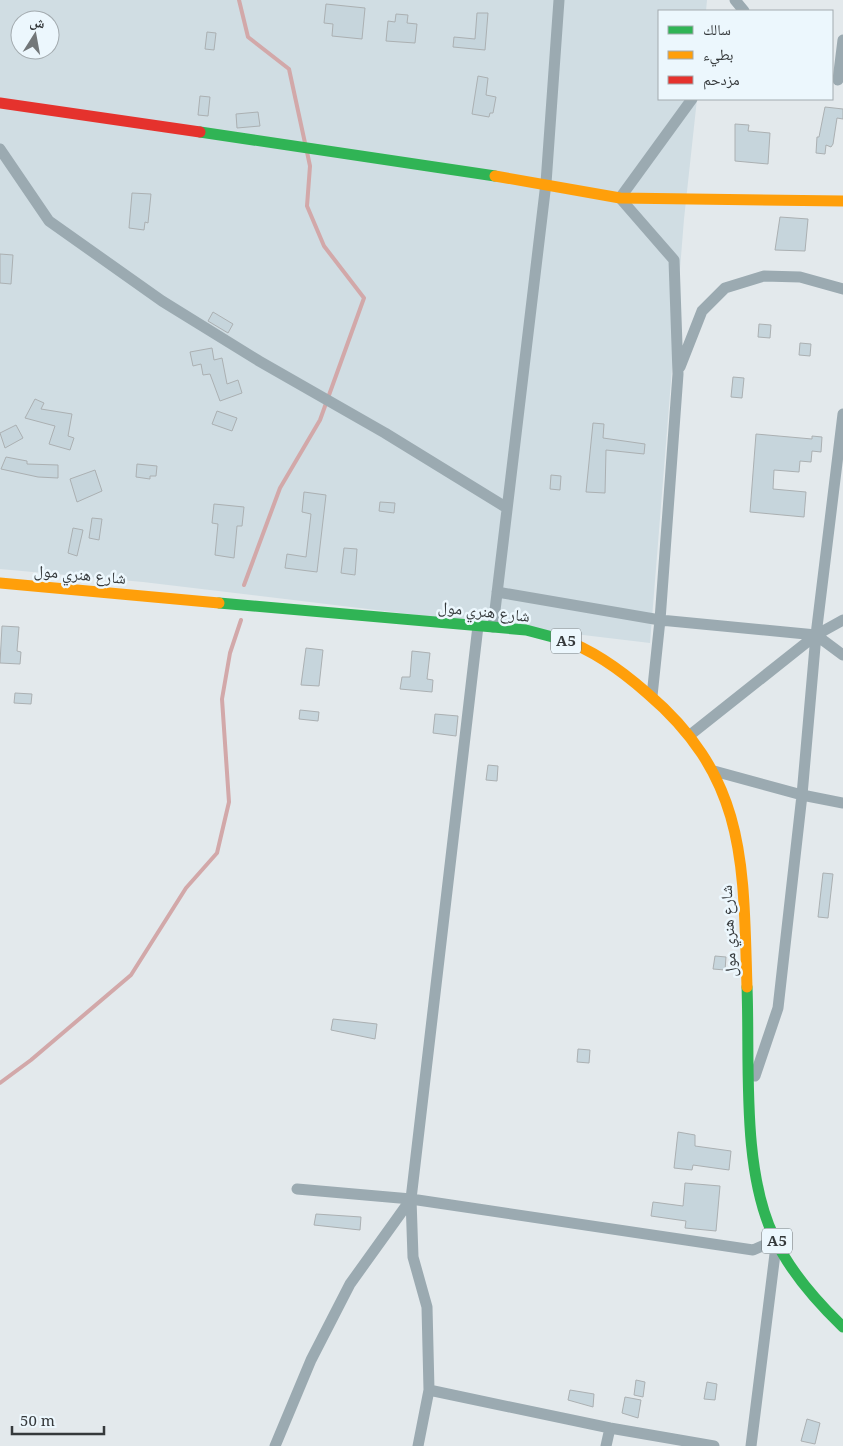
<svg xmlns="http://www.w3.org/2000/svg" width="843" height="1446" viewBox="0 0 843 1446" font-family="'Noto Serif','Noto Naskh Arabic',serif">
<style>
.built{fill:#d0dde3;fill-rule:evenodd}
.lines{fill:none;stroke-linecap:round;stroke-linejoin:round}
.stream{stroke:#d2a8a9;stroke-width:4}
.building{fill:#c6d5dc;stroke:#abb0b2}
.street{stroke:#9baab1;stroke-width:11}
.fast{stroke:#30b455;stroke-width:11}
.slow{stroke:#ff9f0a;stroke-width:11}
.jam{stroke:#e5322d;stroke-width:11}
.labels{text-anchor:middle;stroke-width:5;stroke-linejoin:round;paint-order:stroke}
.shield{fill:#ecf7fd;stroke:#6c7275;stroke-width:1}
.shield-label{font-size:15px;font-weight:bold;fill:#35393b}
.street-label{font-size:16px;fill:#35393b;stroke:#ecf7fd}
</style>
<rect width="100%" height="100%" fill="#e3e9ec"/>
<path class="built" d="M0 0H707L706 11H659V99H697L684 219 650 643 143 582 0 569ZM20 20H50V50H20Z"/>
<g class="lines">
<path class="stream" d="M239 0 248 37 289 69 305 143
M244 585 280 488 320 420 364 298 324 246 307 206 310 166 307 152
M0 1083 31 1060 131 975 186 888 217 853 229 802 222 699 230 653 241 620"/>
</g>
<path class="building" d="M326 4 365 8 362 39 332 36 333 24 324 23Z
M477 13H488L485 50 453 47 454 37 475 39Z
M396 14 408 15 407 23 417 24 415 43 386 41 388 21 395 22Z
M207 32 216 33 214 50 205 49Z
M478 76 488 78 486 95 496 97 493 113H490L489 117 472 114Z
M200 96 210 97 208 116 198 115Z
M825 107 843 109V119L837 118 833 144 831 147 826 145 825 154 816 153 817 137H819Z
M258 112 260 126 237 128 236 114Z
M735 124 749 125 748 131 770 133 768 164 735 161Z
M132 193 151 194 148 223 145 222 144 230 129 228Z
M780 217 808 219 805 251 775 250Z
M0 254 13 255 11 284 0 283Z
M213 312 233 324 228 333 208 321Z
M759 324 771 325 770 338 758 337Z
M800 343 811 344 810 356 799 355Z
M212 348 214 360 222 358 227 384 238 380 242 393 220 401 210 374 203 375 201 364 193 366 190 352Z
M733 377 744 378 742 398 731 397Z
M35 399 44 403 41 409 72 414 68 436 74 438 70 450 49 444 55 426 25 418Z
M217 411 237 418 232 431 212 424Z
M593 423 604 424 603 438 645 444 644 454 606 450 605 493 586 492Z
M16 425 23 438 5 448 0 433Z
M756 434 812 439V436L822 437 821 452 812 451 811 462 800 461 799 472 774 470 773 489 806 492 804 517 750 512Z
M6 457 27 461V464L58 465V478L38 477 1 469Z
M137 464 157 466 156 476H150V479L136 477Z
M95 470 102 491 77 502 70 479Z
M551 475 561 476 560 490 550 489Z
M304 492 326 495 317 572 285 568 287 554 306 557 311 514 302 512Z
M380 502 395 503 394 513 379 511Z
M214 504 244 507 242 526H237L234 558 215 555 218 524 212 523Z
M92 518 102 519 99 540 89 538Z
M73 528 83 530 77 556 68 553Z
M344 548 357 549 355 575 341 573Z
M2 626 19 627 17 651 21 652 20 664 0 663Z
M306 648 323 650 319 686 301 685Z
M412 651 430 653 427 679 433 680 432 692 400 689 402 677H410Z
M15 693 32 694 31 704 14 703Z
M300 710 319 712 318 721 299 719Z
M435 714 458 716 456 736 433 733Z
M488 765 498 766 497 781 486 780Z
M823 873 833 874 828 918 818 917Z
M715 956 726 957 725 970 713 969Z
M333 1019 377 1024 375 1039 331 1030Z
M578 1049 590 1050 589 1063 577 1062Z
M678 1132 695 1135V1146L731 1151 729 1170 693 1165 692 1170 674 1168Z
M685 1183 720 1186 716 1231 685 1228 686 1221 651 1216 653 1202 683 1206Z
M316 1214 361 1217 360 1230 314 1225Z
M636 1380 645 1382 643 1397 634 1395Z
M707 1382 717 1384 715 1400 704 1399Z
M570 1390 594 1394 593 1407 568 1400Z
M625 1397 641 1400 638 1418 622 1413Z
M807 1419 820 1423 815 1444 801 1441Z"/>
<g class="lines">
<path class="street" d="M735 0 744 11
M838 80 843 40
M0 149 49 221 162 301 259 361 385 433 507 508
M680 367 702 311 725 288 764 276 800 277 843 289
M497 592 660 620 816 635 843 620
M493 627 546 183 559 0
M652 696 660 620 678 374 674 260 620 198 692 99
M690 735 816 635 843 655
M714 771 802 795 843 803
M755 1076 778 1008 802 795 816 635 843 414
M297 1189 411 1199 753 1250 776 1240
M429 1390 610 1428 714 1446
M275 1446 311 1360 350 1284 411 1199
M418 1446 429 1390 427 1307 413 1257 411 1199 478 626
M606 1446 610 1428
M751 1446 776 1246"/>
<path class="fast" d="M200 132 495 176
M219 603 526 630 564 640
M747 987C750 1062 741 1169 774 1237 790 1272 816 1301 843 1327"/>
<path class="slow" d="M495 176 620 198 843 201
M0 583 219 603
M564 640C595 651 622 671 647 693 748 779 743 865 747 987"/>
<path class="jam" d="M0 103 200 132"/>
</g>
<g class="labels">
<g class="shield">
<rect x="551" y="628.5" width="30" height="25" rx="4"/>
<rect x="762" y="1228.5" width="30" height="25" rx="4"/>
</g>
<g class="shield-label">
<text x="566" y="646">A5</text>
<text x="777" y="1246">A5</text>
</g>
<g class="street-label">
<text transform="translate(80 574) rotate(5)" y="6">شارع هنري مول</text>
<text transform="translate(484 611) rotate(6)" y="6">شارع هنري مول</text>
<text transform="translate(728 931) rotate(-93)" y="6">شارع هنري مول</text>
</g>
</g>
<rect x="658" y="10" width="175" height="90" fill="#ecf7fd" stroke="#a3abaf"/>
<rect x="668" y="26" width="25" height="8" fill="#30b455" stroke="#a3abaf"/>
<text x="703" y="35" font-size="15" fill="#35393b">سالك</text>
<rect x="668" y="51" width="25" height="8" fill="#ff9f0a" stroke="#a3abaf"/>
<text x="703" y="60" font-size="15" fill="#35393b">بطيء</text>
<rect x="668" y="76" width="25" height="8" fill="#e5322d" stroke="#a3abaf"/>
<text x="703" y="85" font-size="15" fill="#35393b">مزدحم</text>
<g transform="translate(35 35) rotate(11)"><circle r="24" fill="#ecf7fd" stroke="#a3abaf"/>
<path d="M0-4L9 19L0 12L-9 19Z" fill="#727779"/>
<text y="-8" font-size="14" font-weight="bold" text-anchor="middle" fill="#35393b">ش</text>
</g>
<path d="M12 1426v8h92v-8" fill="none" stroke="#35393b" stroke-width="2.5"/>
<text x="20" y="1426" font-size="15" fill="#35393b" stroke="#ecf7fd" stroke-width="4" paint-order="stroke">50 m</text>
</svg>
